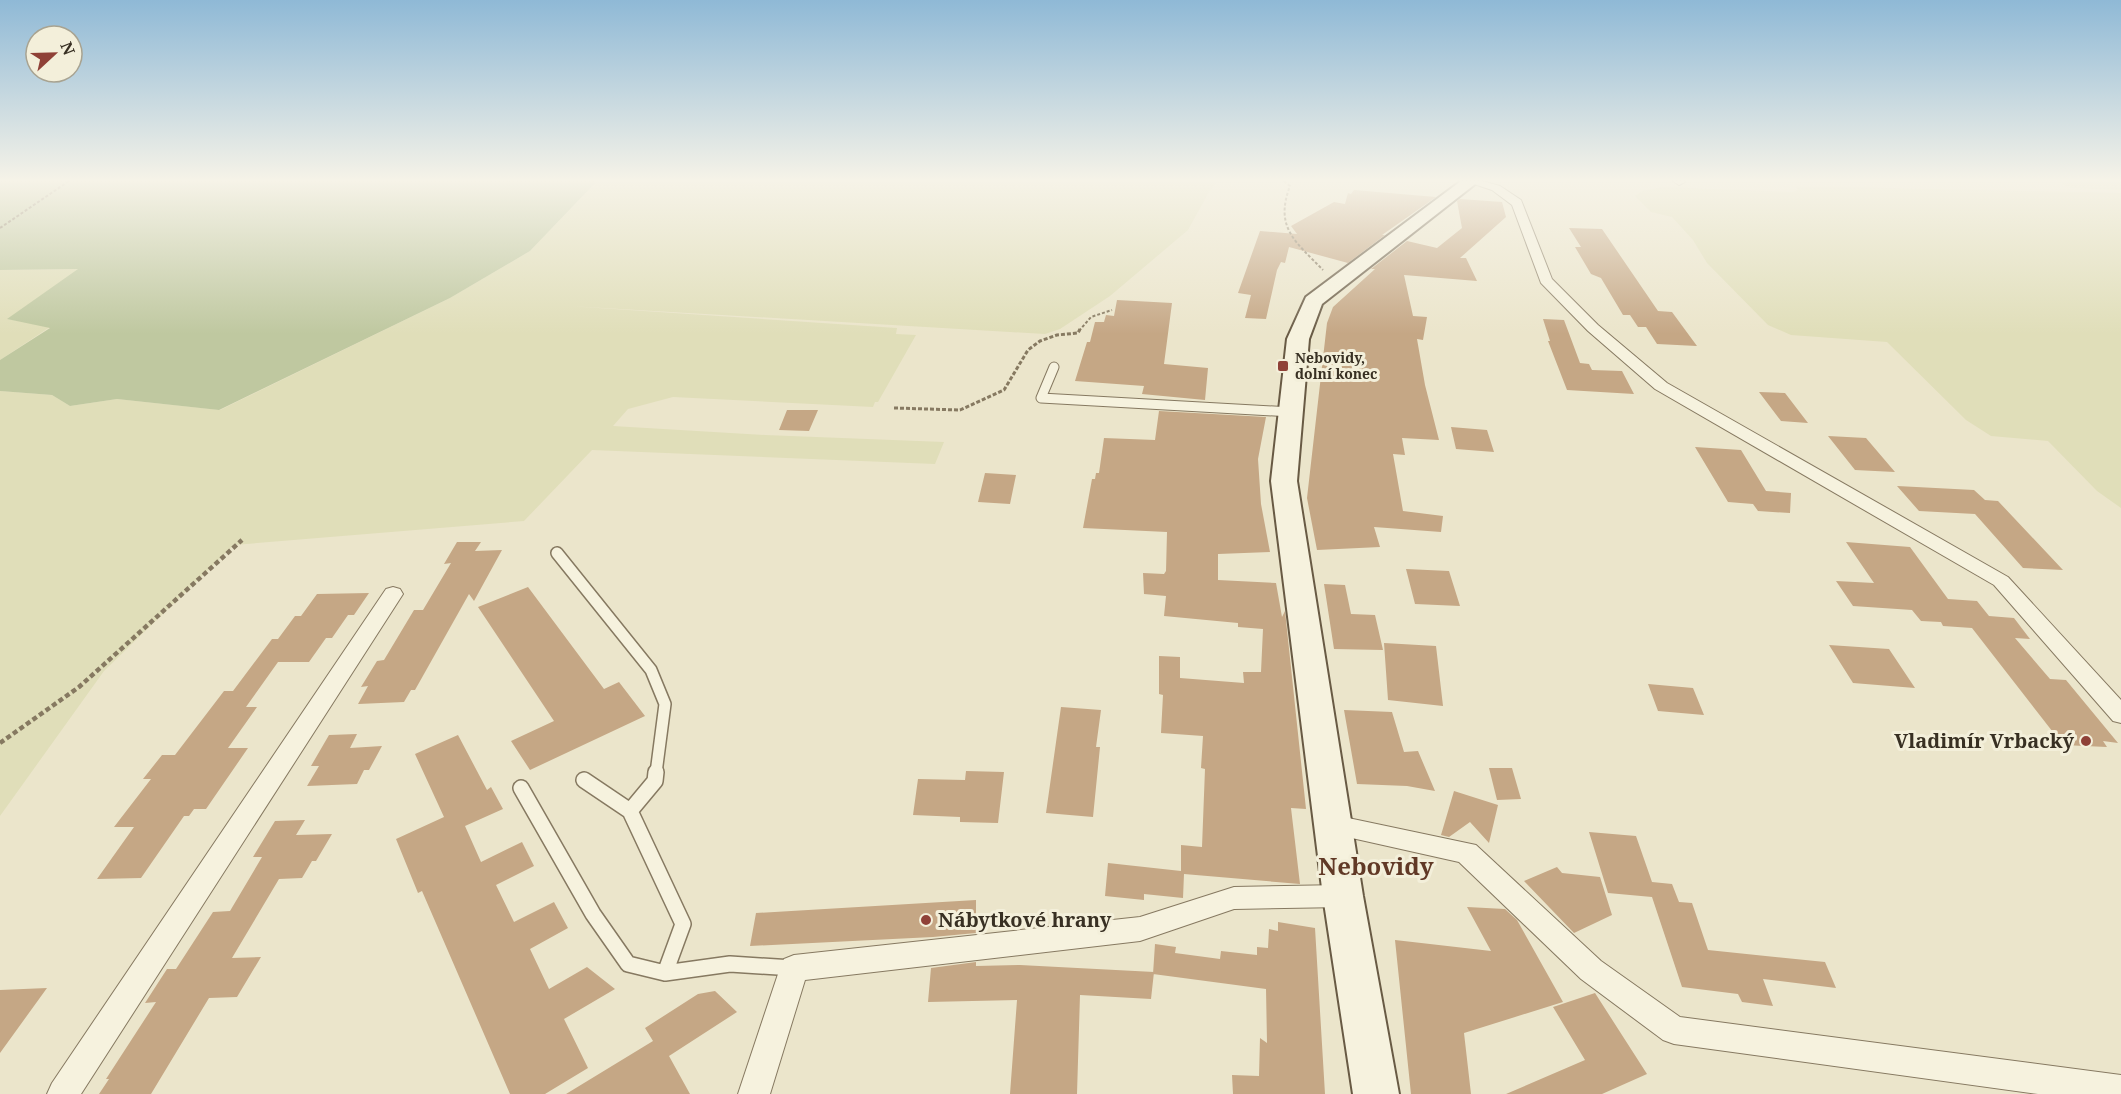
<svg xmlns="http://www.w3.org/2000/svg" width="2121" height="1094" viewBox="0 0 2121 1094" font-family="'Noto Serif',serif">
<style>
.farmland{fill:#e0deb9}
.green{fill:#bfc8a0}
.building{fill:#c5a785}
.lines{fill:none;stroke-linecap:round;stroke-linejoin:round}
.lane-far2-casing{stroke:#867961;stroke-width:11}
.lane-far1-casing{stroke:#867961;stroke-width:14}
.lane-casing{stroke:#867961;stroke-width:18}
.street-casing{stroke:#867961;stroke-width:2}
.secondary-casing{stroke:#685a44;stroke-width:4}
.path-far2{stroke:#867961;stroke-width:2;stroke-dasharray:3 2;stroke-linecap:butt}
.path-far1{stroke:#867961;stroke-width:3;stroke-dasharray:4 2;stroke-linecap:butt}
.path{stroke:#867961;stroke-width:4.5;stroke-dasharray:5 3;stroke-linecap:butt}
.lane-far2{stroke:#f6f2de;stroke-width:9}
.lane-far1{stroke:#f6f2de;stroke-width:11}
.lane{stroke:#f6f2de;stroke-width:15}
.street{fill:#f6f2de;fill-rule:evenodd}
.secondary{fill:#f6f2de;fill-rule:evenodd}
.poi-dot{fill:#8f4137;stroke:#f3efda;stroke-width:2}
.labels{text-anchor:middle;stroke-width:6;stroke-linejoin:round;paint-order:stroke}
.far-poi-label{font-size:14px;font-weight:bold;fill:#383023;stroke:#f3efda;text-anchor:start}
.near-poi-label{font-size:20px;font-weight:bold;fill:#383023;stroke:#f3efda;text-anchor:end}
.near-quarter-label{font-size:24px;font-weight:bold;fill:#613926;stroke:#f3efda}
</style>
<rect width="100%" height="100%" fill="#ebe5cb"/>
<path class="farmland" d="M597 181H1218L1209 192 1188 230 1110 296 1060 329 1045 334 569 306 897 328 896 334 916 335 878 402H875L873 407 673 397 628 409 613 426 765 435 944 442 935 464 592 450 524 521 234 545 104 671 0 816V391L52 395 70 406 117 399 220 410 450 298 530 251Z
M2057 181H2121V190L2070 188Z
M1796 186 2121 193V508L2097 491 2048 441 1991 436 1966 420 1887 342 1791 335 1768 325 1707 263 1693 240 1672 217 1651 212 1635 196 1642 191 1663 187 1792 192 1798 190Z
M79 269 8 319 50 327 0 360V270Z"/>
<path class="green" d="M0 181H597L530 251 450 298 219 410 117 399 70 406 52 395 0 391V360L50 328 7 319 78 269 0 270Z"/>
<path class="building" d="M1354 190 1436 197 1382 235H1385L1348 263 1289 247 1285 263 1281 262 1277 270 1266 319 1245 318 1251 295 1238 293 1260 231 1297 234 1291 226 1334 202 1345 204 1348 193 1351 194Z
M1460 199 1502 202 1506 217 1460 258H1466L1477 281 1404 275 1413 316 1427 317 1423 340 1417 339 1425 385 1439 440 1402 438 1405 455 1393 454 1403 511 1443 516 1441 532 1374 527 1380 547 1317 550 1307 498 1327 323 1333 307 1375 269H1371L1407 241 1437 248 1462 228 1457 201Z
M1569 228 1602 229 1658 311 1672 312 1697 346 1657 344 1646 327H1638L1630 315H1623L1601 278 1591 274 1575 247H1581Z
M1117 300 1172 303 1164 364 1208 368 1205 400 1142 394 1144 386 1075 381 1087 342H1090L1095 322H1104L1106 315 1114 316Z
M1543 319 1564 320 1580 363 1589 364 1592 370 1622 371 1634 394 1567 390 1548 341H1550Z
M1759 392 1785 393 1808 423 1781 421Z
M787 410H818L809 431 779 430Z
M1159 411 1266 417 1258 459 1261 504 1270 552 1218 554V580L1276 583 1282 617 1285 611 1306 809 1291 808 1300 884 1184 874 1183 898 1144 894V900L1105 896 1108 863 1181 871V845L1202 847 1205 769 1201 768 1203 736 1161 733 1163 695 1159 694V656L1180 657V678L1244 683 1243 672H1261L1263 629 1238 627V623L1164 616 1166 596 1144 594 1143 573 1164 574 1166 571 1167 532 1083 528 1092 479H1095L1096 473H1099L1104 438 1155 440Z
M1451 427 1487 430 1494 452 1456 449Z
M1828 436 1866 438 1895 472 1855 470Z
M1695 447 1741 450 1766 491 1791 493 1790 513 1758 511 1753 504 1728 502Z
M985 473 1016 475 1010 504 978 502Z
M1897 486 1974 490 1985 500 1998 501 2063 570 2023 568 1975 514 1919 511Z
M457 542H481L475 551 502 550 474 601 469 594 415 690H411L404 702 358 704 368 686 361 687 377 661 384 660 414 610H423L451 563 444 564Z
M1846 542 1910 547 1948 599 1977 601 1989 616 2014 618 2030 639 2015 638 2050 679 2066 680 2118 743 2103 741 2107 747 2063 745 1972 628 1943 626 1941 622 1921 621 1912 610 1853 606 1836 581 1874 583Z
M1406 569 1449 571 1460 606 1415 604Z
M1324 584 1345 585 1351 614 1375 615 1383 650 1334 649Z
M528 587 604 689 619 682 645 716 530 770 511 741 554 721 478 607Z
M369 593 354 615H348L332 638H326L309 662H278L246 707H257L228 748H248L206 809H194L189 816H184L141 878 97 879 134 827H114L151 779H143L162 755H175L224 691H233L272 639H278L295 616H301L317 594Z
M1384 643 1436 646 1443 706 1388 700Z
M1829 645 1889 649 1915 688 1853 683Z
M1648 684 1693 688 1704 715 1658 711Z
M1061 707 1101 710 1096 747H1100L1093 817 1046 813Z
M1344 710 1392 712 1404 752 1418 751 1435 791 1407 786 1357 784Z
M357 734 350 748 382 746 369 770H364L357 784 307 786 319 766H311L329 735Z
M458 735 487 790 491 787 503 809 465 826 481 862 522 842 534 866 496 885 514 922 554 902 568 928 530 949 549 989 587 967 615 989 564 1019 588 1068 545 1094H510L422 891 418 893 396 839 444 817 415 754Z
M1489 768H1512L1521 799 1497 800Z
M966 771 1004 772 998 823 960 822V817L913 815 918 779 965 780Z
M1454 791 1498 805 1489 843 1470 822 1449 837 1441 835Z
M305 820 296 835 332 834 316 861H312L302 878 279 879 232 958 261 957 237 997 209 998 151 1094H99L109 1079H106L156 1002 145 1003 167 969H176L213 912 230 911 262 857H253L275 821Z
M1589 832 1636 836 1652 882 1672 884 1679 902 1692 903 1708 950 1825 962 1836 988 1763 979 1773 1006 1742 1002 1738 994 1682 987 1652 897 1608 893Z
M1557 867 1562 873 1600 877 1612 915 1574 933 1524 881Z
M976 900V933L933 937 750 946 756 913Z
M1467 907 1505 909 1517 920 1563 1002 1464 1033 1471 1094H1411L1395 940 1491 951Z
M1278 922 1315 928 1325 1094H1233L1232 1075 1259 1076 1260 1038 1267 1043 1266 989 1153 974 1155 944 1176 947 1175 953 1220 959 1221 951 1257 955V947L1268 948 1269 929 1278 931Z
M976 962V966L1020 965 1154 972 1151 999 1080 995 1077 1094H1010L1017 1000 928 1002 931 968Z
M47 988 0 1053V990Z
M715 991 737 1012 669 1056 690 1094H566L653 1041 645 1028 698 994Z
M1595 993 1647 1074 1602 1094H1506L1585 1060 1553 1007Z"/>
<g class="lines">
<g class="lane-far2-casing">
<path id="lane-far2" d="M1054 367 1041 398 1291 412"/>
</g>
<g class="lane-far1-casing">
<path id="lane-far1" d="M557 553 651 670 665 704 656 773"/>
</g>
<g class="lane-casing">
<path id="lane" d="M584 780 630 811 683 924 665 973 730 964 793 968
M521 788 593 914 628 964 665 973
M630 811 655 781 656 772"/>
</g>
<g class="street-casing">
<path id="street" d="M1465 181H1482L1500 186 1521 200 1552 279 1598 325 1667 383 2008 577 2121 700V723L2113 721 1994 585 1655 389 1588 331 1541 283 1512 205 1492 190Z
M1673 181H1684L1685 182 1679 185Z
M393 587 400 589 403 594 81 1094H47L52 1083 386 589Z
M1334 815 1476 845 1601 961 1680 1017 2121 1075V1094H2038L1674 1044 1663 1040 1581 979 1459 862 1325 832 1321 825 1325 818Z
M1343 885 1353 888 1357 896 1353 904 1343 907 1234 909 1140 941 805 980 770 1094H738L780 968 784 959 794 955 1140 917 1234 887Z"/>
</g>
<g class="secondary-casing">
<path id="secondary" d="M1461 181H1479L1322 304 1309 339 1297 481 1363 896 1399 1094H1353L1323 896 1271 481 1287 339 1306 297Z"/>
</g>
<path class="path-far2" d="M1284 181 1290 186C1274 228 1296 242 1323 270
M0 228 69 181
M1079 331 1091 317 1112 310"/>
<path class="path-far1" d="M894 408 960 410 1004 390 1028 350 1040 341 1057 335 1078 333 1080 329"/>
<path class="path" d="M0 743 79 687 242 540"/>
<use href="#lane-far2" class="lane-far2"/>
<use href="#lane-far1" class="lane-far1"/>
<use href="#lane" class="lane"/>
<use href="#street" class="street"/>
<use href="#secondary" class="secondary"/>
</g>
<linearGradient id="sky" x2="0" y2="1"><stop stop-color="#8fb9d6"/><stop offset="0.54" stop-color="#f6f3e8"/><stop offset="1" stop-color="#f6f3e8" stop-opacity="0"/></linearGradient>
<rect width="2121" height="334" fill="url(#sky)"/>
<g class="poi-dot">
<rect x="1277" y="360" width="12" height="12" rx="3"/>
<circle cx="2086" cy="741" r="6"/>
<circle cx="926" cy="920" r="6"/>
</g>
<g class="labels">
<g class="far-poi-label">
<text x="1295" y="363">Nebovidy,<tspan x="1295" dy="16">dolní konec</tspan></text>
</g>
<g class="near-poi-label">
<text x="2074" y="748">Vladimír Vrbacký</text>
<text x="938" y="927" text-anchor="start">Nábytkové hrany</text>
</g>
<g class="near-quarter-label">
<text x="1376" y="875">Nebovidy</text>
</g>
</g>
<g transform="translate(54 54) rotate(68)"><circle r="28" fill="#f3efda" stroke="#a8a391" stroke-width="1.5"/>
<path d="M0-4.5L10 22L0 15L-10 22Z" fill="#8f4137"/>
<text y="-9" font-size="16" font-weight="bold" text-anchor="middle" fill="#383023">N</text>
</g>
</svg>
